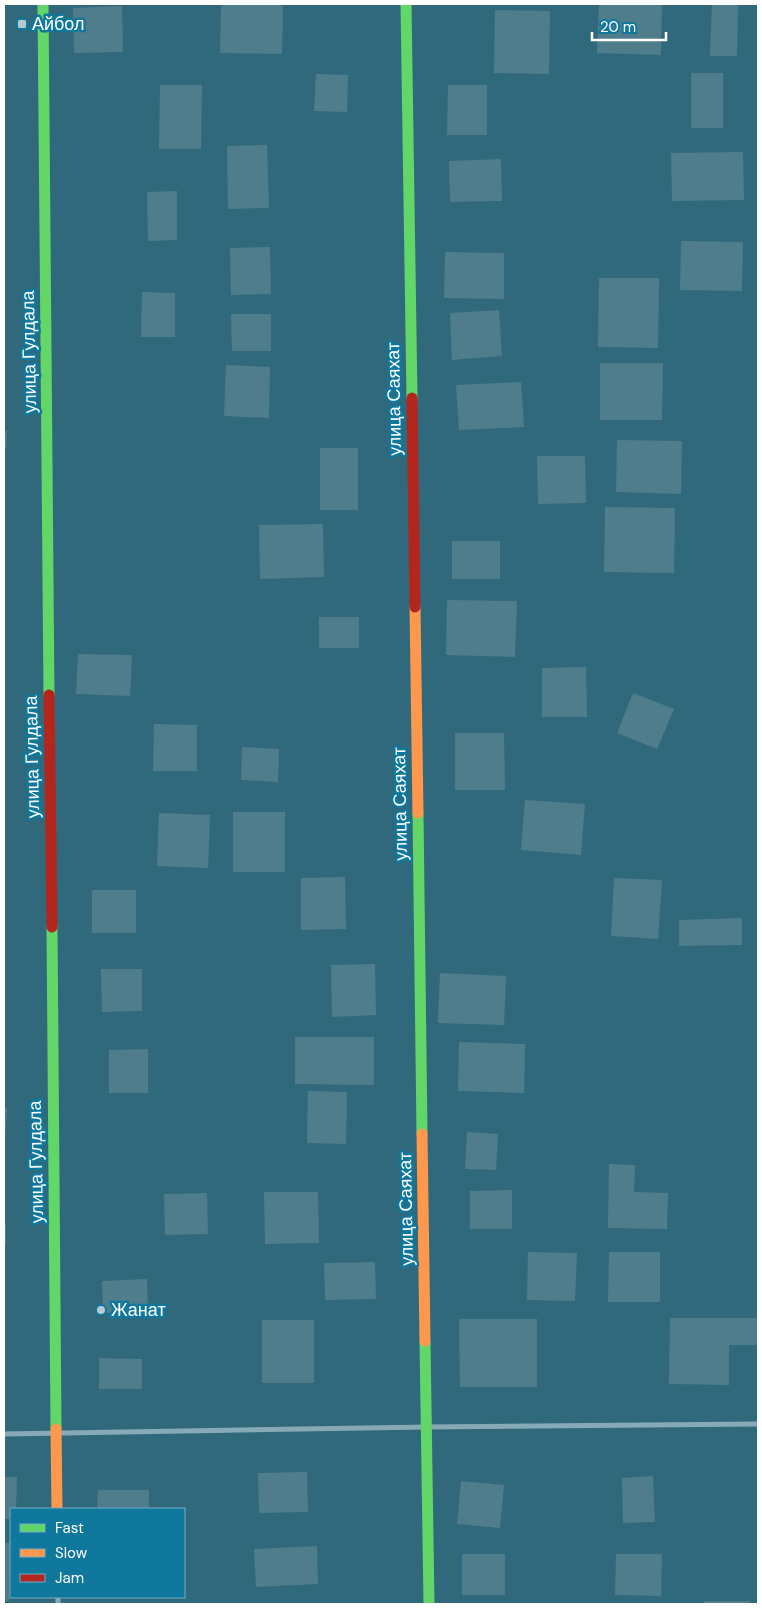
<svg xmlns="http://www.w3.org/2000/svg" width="762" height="1608" viewBox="0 0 762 1608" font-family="'DM Sans',sans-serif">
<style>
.building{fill:#507d8c}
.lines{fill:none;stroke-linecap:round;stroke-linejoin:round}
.street{stroke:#88aab7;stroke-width:5}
.fast{stroke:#63d668;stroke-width:11}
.slow{stroke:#ff974d;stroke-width:11}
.jam{stroke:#b3261e;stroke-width:11}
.poi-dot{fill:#b7cad1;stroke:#10789c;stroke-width:2}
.labels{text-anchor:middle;stroke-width:5;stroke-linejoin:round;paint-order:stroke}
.poi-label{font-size:18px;fill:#fff;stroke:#10789c;text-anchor:start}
.street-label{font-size:18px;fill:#fff;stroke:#10789c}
</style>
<rect width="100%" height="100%" fill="#30697c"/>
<path class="building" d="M221 4H283L282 54 220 53Z
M599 4H662L661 55 597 53Z
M712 4H738L737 56H710Z
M122 6 123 52 74 53 73 8Z
M495 10 550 11 549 74 494 73Z
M691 73H723V128H691Z
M316 74 348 75 347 112 314 111Z
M160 85H202L201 149H159Z
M448 85H487V135H447Z
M267 145 269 208 228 209 227 146Z
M743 152 744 200 672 201 671 153Z
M501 159 502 201 450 202 449 161Z
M177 191V240L148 241 147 192Z
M681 241 743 242 742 291 680 290Z
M270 247 271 294 231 295 230 248Z
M445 252 504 253V299L444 298Z
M599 278H659L658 348 598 347Z
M142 292 175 293V337H141Z
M499 310 502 356 452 360 450 313Z
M231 314H271V351H232Z
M600 363H663L662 420H600Z
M226 365 270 367 269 418 224 416Z
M521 382 524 427 459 430 456 385Z
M4 431H7L6 448H4Z
M617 440 682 441 681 494 616 492Z
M320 448H358V510H320Z
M537 456H585L586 503 538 504Z
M605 507 675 508 674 573 604 572Z
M323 524 324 577 260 579 259 525Z
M452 541H500V579H452Z
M447 600 517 601 515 657 446 655Z
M319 617H359V648H319Z
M78 654 132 655 130 696 76 694Z
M586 667 587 717H542V668Z
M633 693 674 709 657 749 617 733Z
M154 724 197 725V771H153Z
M455 733H504L505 790H455Z
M242 747 279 749 278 782 241 780Z
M525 800 585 804 581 855 521 850Z
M233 812H285V872H233Z
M159 813 210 815 208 868 157 866Z
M345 877 346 929 301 930V878Z
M614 878 662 880 658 939 611 936Z
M92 890H136V933H92Z
M742 918V945L679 946V920Z
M375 964 376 1015 332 1017 331 965Z
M101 969H142V1011L102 1012Z
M440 973 506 976 504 1025 438 1023Z
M295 1037H374V1085L295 1084Z
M459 1042 525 1044 524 1093 458 1091Z
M148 1049V1093H109V1050Z
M308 1091 347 1092 346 1144 307 1143Z
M4 1108H7L5 1140H4Z
M467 1132 498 1134 496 1170 465 1169Z
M609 1164 635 1165 634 1192 668 1193 667 1229 608 1228Z
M512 1190V1229H470V1191Z
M264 1192H318L319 1243 265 1244Z
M207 1193 208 1234 165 1235 164 1194Z
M4 1223H6V1246H4Z
M528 1252 577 1253 575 1301 527 1300Z
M609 1252H660V1302H608Z
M375 1262 376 1299 325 1300 324 1263Z
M147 1279 148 1311 103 1313 102 1281Z
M670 1318H758V1345H729V1385L669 1384Z
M459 1319H537V1387H460Z
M262 1320H314V1383H262Z
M99 1358 142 1359V1389H99Z
M307 1472 308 1512 259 1513 258 1473Z
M653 1476 655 1522 623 1523 622 1478Z
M4 1477H17L16 1509H11V1519H4Z
M461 1481 504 1485 500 1528 457 1524Z
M98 1490H149V1509H97Z
M4 1543H10L9 1601H4Z
M317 1546 318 1584 256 1587 254 1549Z
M462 1554H505V1595H462Z
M616 1554H662L661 1596 615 1595Z
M704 1601H750V1604H704Z"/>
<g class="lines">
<path class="street" d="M4 1434 427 1427 758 1424
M58 1597V1604"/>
<path class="fast" d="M43 4 49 695
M406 4 412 398
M418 813 422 1134
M52 927 56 1429
M425 1341 429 1604"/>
<path class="slow" d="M415 607 418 813
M422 1134 425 1341
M56 1429 57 1509"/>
<path class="jam" d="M412 398 415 607
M49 695 52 927"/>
</g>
<g class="poi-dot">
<rect x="17" y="19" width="10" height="10" rx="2.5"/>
<circle cx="101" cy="1310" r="5"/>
</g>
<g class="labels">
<g class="poi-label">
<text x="32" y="30">Айбол</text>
<text x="111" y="1316">Жанат</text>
</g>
<g class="street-label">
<text transform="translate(29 352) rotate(-91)" y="6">улица Гулдала</text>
<text transform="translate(394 399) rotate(-91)" y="6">улица Саяхат</text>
<text transform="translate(32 757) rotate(-91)" y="6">улица Гулдала</text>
<text transform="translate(400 804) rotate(-91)" y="6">улица Саяхат</text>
<text transform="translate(36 1162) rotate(-91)" y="6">улица Гулдала</text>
<text transform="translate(406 1209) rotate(-91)" y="6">улица Саяхат</text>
</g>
</g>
<rect width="762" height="1608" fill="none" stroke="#ffffff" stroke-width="10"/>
<rect x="10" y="1508" width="175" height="90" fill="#10789c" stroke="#70aec4"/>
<rect x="20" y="1524" width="25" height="8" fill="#63d668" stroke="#70aec4"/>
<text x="55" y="1533" font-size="15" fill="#ffffff">Fast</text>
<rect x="20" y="1549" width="25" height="8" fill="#ff974d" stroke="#70aec4"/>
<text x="55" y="1558" font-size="15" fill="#ffffff">Slow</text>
<rect x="20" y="1574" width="25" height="8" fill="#b3261e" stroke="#70aec4"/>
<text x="55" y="1583" font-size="15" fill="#ffffff">Jam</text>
<path d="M592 32v8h74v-8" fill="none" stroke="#ffffff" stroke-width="2.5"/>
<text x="600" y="32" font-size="15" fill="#ffffff" stroke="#10789c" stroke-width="4" paint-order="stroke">20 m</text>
</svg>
